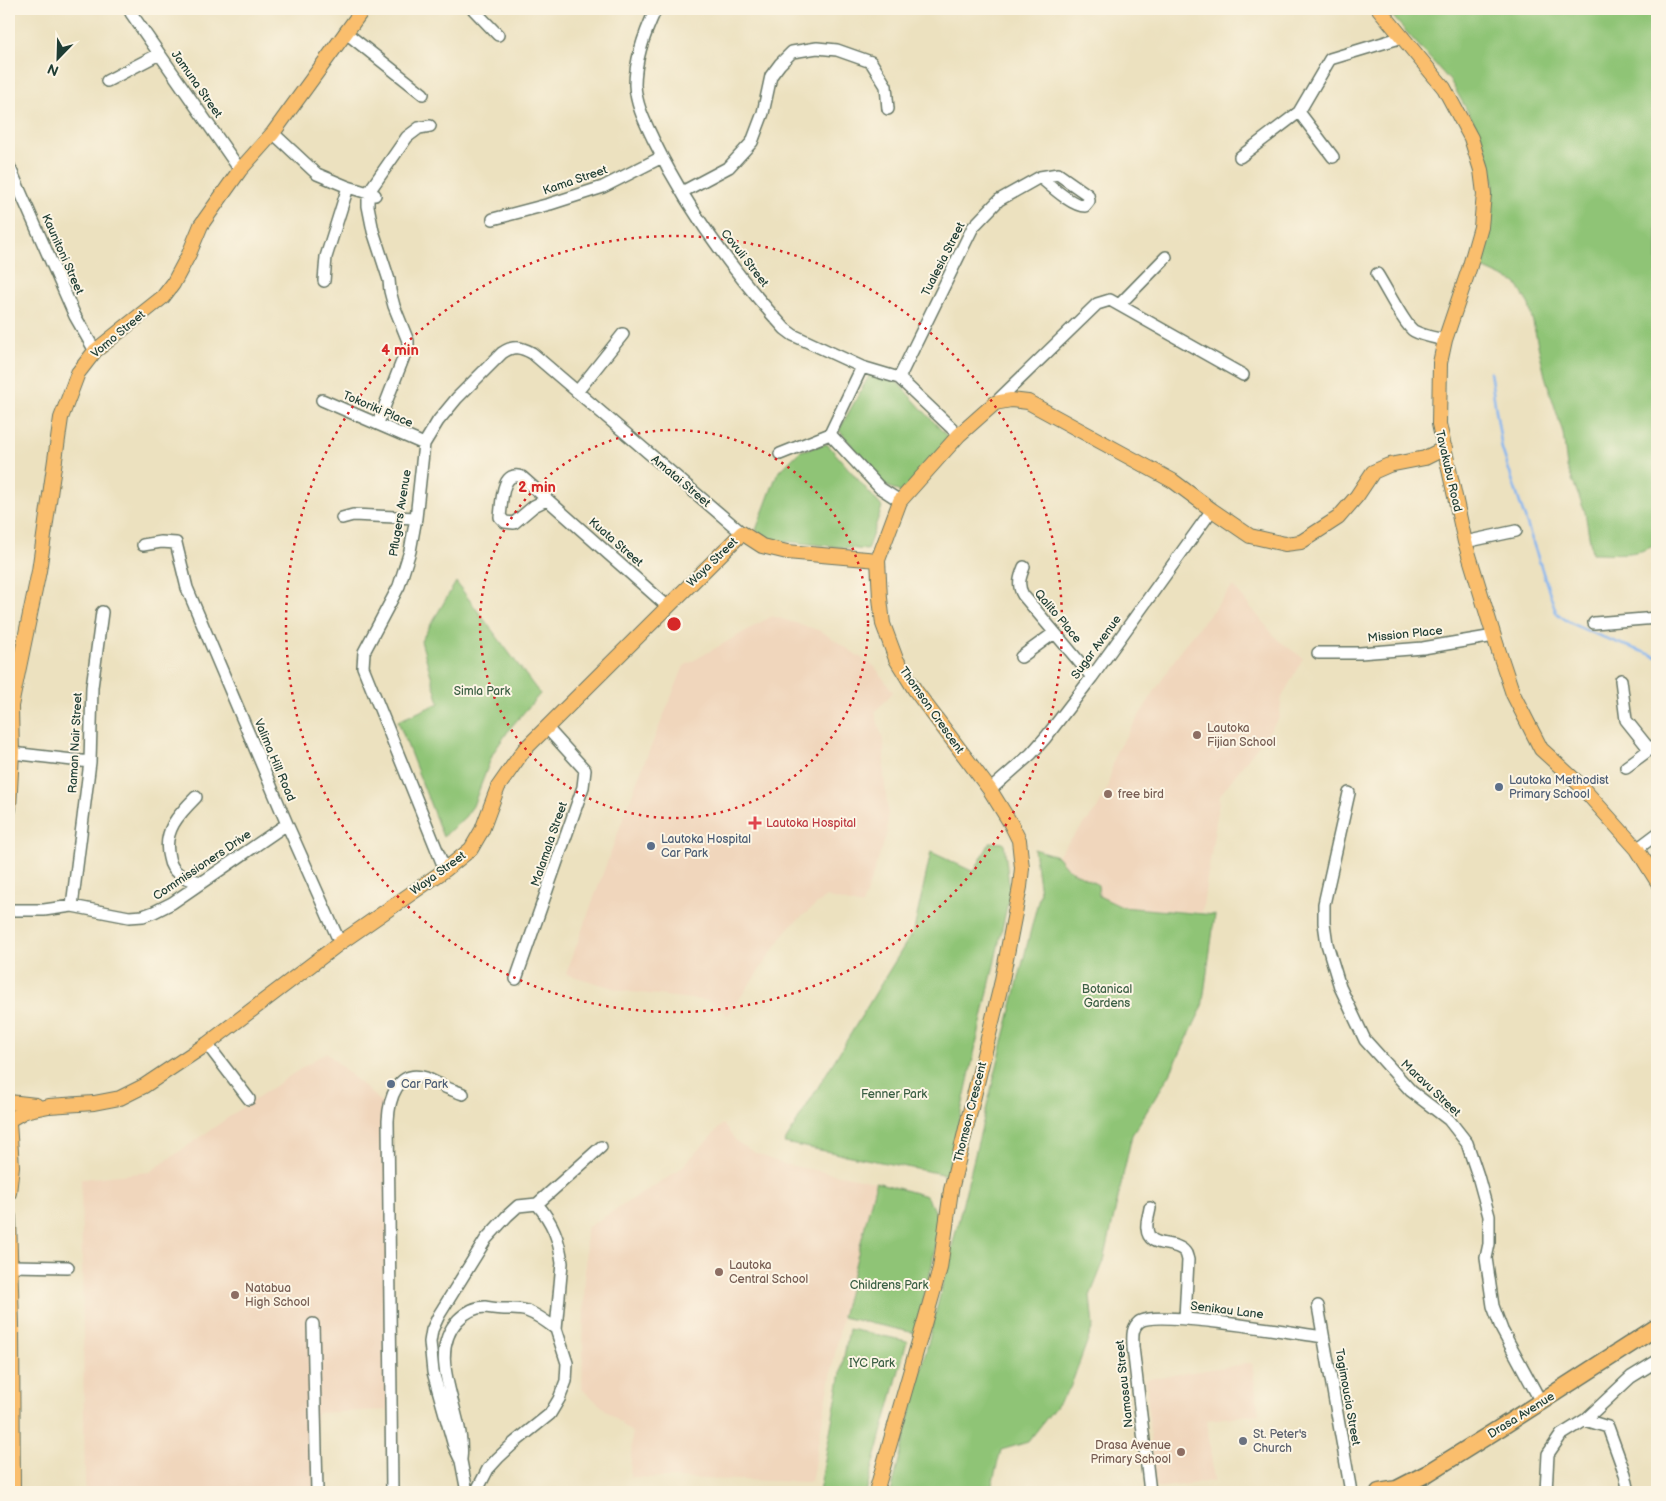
<svg xmlns="http://www.w3.org/2000/svg" width="1666" height="1501" viewBox="0 0 1666 1501" font-family="'Balsamiq Sans',sans-serif">
<style>
.built{fill:#f0d6bc}
.green{fill:#8fc476;stroke:#578055}
.lines{fill:none;stroke-linecap:round;stroke-linejoin:round}
.stream{stroke:#84b5f0;stroke-width:2.5}
.minor-casing{stroke:#677665;stroke-width:14}
.major-casing{stroke:#677665;stroke-width:16}
.highway-casing{stroke:#677665;stroke-width:19}
.minor{stroke:#fff;stroke-width:11}
.major{stroke:#fabe6d;stroke-width:14}
.highway{stroke:#fabe6d;stroke-width:16}
.ring{fill:none;stroke:#d62828;stroke-width:2.5;stroke-dasharray:2.5 5}
.education-dot{fill:#8d6e63;stroke:#fcf5e5;stroke-width:2}
.service-dot{fill:#5c6f8a;stroke:#fcf5e5;stroke-width:2}
.health-dot{fill:#e0444e;stroke:#fcf5e5;stroke-width:2}
.worship-dot{fill:#6b7280;stroke:#fcf5e5;stroke-width:2}
.labels{text-anchor:middle;stroke-width:4;stroke-linejoin:round;paint-order:stroke}
.street-label{font-size:12px;fill:#1f3d34;stroke:#fcf5e5}
.park-label{font-size:12px;fill:#3b5f44;stroke:#fcf5e5}
.education-label{font-size:12px;fill:#785e54;stroke:#fcf5e5;text-anchor:start}
.service-label{font-size:12px;fill:#4e5e75;stroke:#fcf5e5;text-anchor:start}
.health-label{font-size:12px;fill:#be3a42;stroke:#fcf5e5;text-anchor:start}
.worship-label{font-size:12px;fill:#5b616d;stroke:#fcf5e5;text-anchor:start}
.centre{fill:#d62828;stroke:#fcf5e5;stroke-width:2.5}
.ring-label{font-size:15px;text-anchor:middle;font-weight:bold;fill:#d62828;stroke:#fcf5e5;stroke-width:4;stroke-linejoin:round;paint-order:stroke}
</style>
<rect width="100%" height="100%" fill="#fcf5e5"/>
<filter id="ink" filterUnits="userSpaceOnUse"><feTurbulence type="fractalNoise" baseFrequency=".02" numOctaves="2"/><feDisplacementMap in="SourceGraphic" scale="10" xChannelSelector="R" yChannelSelector="G"/><feConvolveMatrix kernelMatrix="1 2 1 2 8 2 1 2 1" color-interpolation-filters="sRGB"/></filter>
<filter id="wash" filterUnits="userSpaceOnUse"><feTurbulence type="fractalNoise" baseFrequency=".0096" numOctaves="4" result="noise"/><feDisplacementMap in="SourceGraphic" scale="20" xChannelSelector="R" yChannelSelector="G"/><feGaussianBlur stdDeviation="1.12" result="paint"/><feColorMatrix in="noise" values="0 0 0 0 0 0 0 0 0 0 0 0 0 0 0 0 0 1.4 0 .05"/><feComposite in="paint" operator="in"/></filter>
<g filter="url(#wash)">
<rect width="100%" height="100%" fill="#ece1bf"/>
<path class="built" d="M1233 586 1278 640 1303 658 1282 697 1279 718 1220 795 1202 912 1122 907 1099 896 1098 885 1067 868 1057 856 1097 809 1107 789 1116 752 1184 645Z
M772 616 821 631 875 667 893 692 875 712 884 744V777L888 812 887 833 862 906 826 897 790 926 728 1015 709 1001 623 991 566 974 638 778 684 666Z
M326 1052 387 1108 388 1410 316 1413 315 1492H85L81 1179 150 1172 252 1101Z
M723 1124 736 1141 755 1153 783 1164 876 1182 842 1317 811 1482 630 1477 632 1433 582 1389 586 1228 678 1171Z
M1252 1363 1259 1414 1207 1420 1214 1481 1154 1488 1146 1379Z"/>
<path class="green" d="M1386 9H1657V543C1640 557 1613 553 1592 553L1585 512 1567 467 1563 433 1545 376 1529 305 1516 283 1480 267 1494 182 1480 133 1451 82Z
M870 374 897 382 957 447 906 495 883 484 839 430Z
M827 444 882 507 867 550 773 540 756 530 777 474 800 451Z
M456 582 540 694 511 727 493 753 473 806 465 817 443 837 398 721 439 703 421 641Z
M990 842 1004 843 1010 893 947 1175 784 1143 914 930 931 852 974 872Z
M1034 849 1057 856 1067 868 1098 885 1099 896 1122 907 1215 915 1202 1008 1170 1074 1132 1135 1104 1261 1090 1296 1093 1326 1070 1388 1028 1442 1001 1450 990 1492H891L1040 893Z
M876 1182 926 1196 939 1219 932 1265 915 1333 842 1317Z
M849 1329 907 1341 866 1492H819Z"/>
<g class="lines">
<path class="stream" d="M1490 372 1502 449 1556 612C1571 629 1634 648 1657 657"/>
</g>
</g>
<g filter="url(#ink)">
<g class="lines">
<g class="minor-casing">
<path id="minor" d="M473 9 498 35
M656 9C645 32 635 59 635 85 636 105 645 122 653 139 687 209 733 272 785 329L793 335 862 367 899 378 959 435
M131 13 240 170
M345 32 423 94
M107 81 159 54
M1299 112 1333 157
M273 133 317 174 348 187 375 195
M1240 157 1299 112 1330 59 1403 37
M9 166 75 316 95 351
M682 192 729 167 752 142 763 113 771 76 780 64 792 52 817 48 837 50 871 62 886 86 888 109
M493 219 550 204 603 187 662 157
M1377 274C1385 286 1405 326 1414 331 1423 336 1436 338 1445 340
M324 281 326 257 348 187
M1120 304 1166 257
M899 378 973 227 999 200 1040 177 1058 174 1088 195 1089 201 1085 206C1072 206 1051 186 1040 177
M577 392 623 334
M322 400 424 444
M995 403 1097 304 1110 300 1243 375
M378 423 408 346V341L394 306 390 291 389 280 373 231 368 206V193L407 137 419 128 430 126
M830 434 880 488 900 501
M830 434 862 367
M780 454 830 434
M546 500 534 506 514 523 505 522 500 517C502 503 501 469 522 477L667 606
M342 518 353 515 416 518
M1465 542 1516 531
M143 545 161 542 176 543 187 588 287 824 340 943
M1024 567C1020 577 1017 585 1023 595L1092 677
M1594 623 1657 618
M1318 653H1360L1423 648 1494 636
M1021 657 1054 633
M1621 680 1626 720 1650 750
M12 753 90 762
M1626 767 1657 744
M990 790 1031 754 1046 737 1092 677 1212 510
M1349 793 1324 904V923L1327 944 1340 987 1365 1040 1411 1091 1449 1120 1467 1143 1478 1176 1489 1216V1244L1486 1258 1493 1306 1502 1330 1541 1402
M196 797C179 814 162 831 169 858 170 864 173 870 179 874 185 879 193 880 201 882
M1637 849 1657 834
M445 870 363 667 364 652 399 586 410 551 416 518 424 444 438 421 457 398 502 353C513 345 521 347 532 353L742 533
M72 906 90 762 92 687 102 612
M9 910H44L72 906 129 917 143 916 154 912 172 903 287 824
M516 979 583 787 585 770 547 728
M207 1044 249 1099
M1150 1208C1149 1215 1146 1222 1147 1228 1148 1250 1175 1239 1185 1252 1187 1254 1187 1257 1188 1260L1185 1318
M10 1266 68 1267
M1318 1306 1351 1492
M313 1324 317 1492
M1585 1420 1631 1377 1657 1361
M461 1459C467 1415 423 1358 458 1320 466 1312 475 1307 485 1307 492 1308 498 1309 504 1309 512 1309 520 1308 527 1311 538 1315 547 1322 556 1329
M392 1492 388 1121C389 1099 397 1069 426 1078 431 1080 436 1083 441 1085 448 1089 456 1091 463 1094
M467 1492 461 1461 454 1446 433 1372 430 1342 432 1330 439 1315 486 1239 507 1216 518 1206 537 1204 601 1147
M476 1492 488 1469 498 1458 514 1443 550 1414 559 1399 566 1381 567 1363 556 1329 562 1263C559 1239 553 1223 537 1204
M1150 1492 1133 1347C1133 1338 1131 1329 1139 1322 1155 1309 1295 1333 1323 1337
M1546 1492 1548 1454 1561 1435 1585 1420 1608 1427 1625 1474 1629 1492"/>
</g>
<g class="major-casing">
<path id="major" d="M1379 9 1444 88 1471 138 1481 170 1484 194 1481 227 1469 269 1445 340 1440 363 1439 424 1465 542 1496 643 1513 694 1541 749 1578 783 1637 849 1657 881
M9 809 12 753 11 706 39 571 61 418 78 373 95 351 163 297 173 284 189 254 201 225 240 170 273 133 363 9
M9 1102 36 1105
M9 1120 23 1112 29 1110 49 1106 94 1103 120 1098 144 1086 207 1044 340 943 445 870 471 849 482 830 498 787 524 750 742 533 762 546 787 552 878 560
M9 1123 12 1166 9 1193
M9 1217 12 1324 13 1492
M876 1492 940 1268 951 1190 1001 985 1020 887 1022 868 1019 840 1011 824 990 790 915 690 896 659 883 624 880 598 878 560 900 501 959 435 995 403 1011 400 1028 402 1173 481 1212 510 1250 536 1285 544 1301 542 1338 518 1357 496 1373 472 1389 465 1425 458 1445 448"/>
</g>
<g class="highway-casing">
<path id="highway" d="M1379 1492 1397 1489 1428 1473 1500 1428 1657 1327"/>
</g>
<use href="#minor" class="minor"/>
<use href="#major" class="major"/>
<use href="#highway" class="highway"/>
</g>
</g>
<g class="ring">
<circle cx="674" cy="624" r="194"/>
<circle cx="674" cy="624" r="388"/>
</g>
<g class="education-dot">
<circle cx="1197" cy="735" r="5"/>
<circle cx="1108" cy="794" r="5"/>
<circle cx="719" cy="1272" r="5"/>
<circle cx="235" cy="1295" r="5"/>
<circle cx="1181" cy="1452" r="5"/>
</g>
<g class="service-dot">
<circle cx="1499" cy="787" r="5"/>
<circle cx="651" cy="846" r="5"/>
<circle cx="391" cy="1084" r="5"/>
</g>
<path class="health-dot" d="M752.5 815.5h5v5h5v5h-5v5h-5v-5h-5v-5h5z"/>
<circle class="worship-dot" cx="1243" cy="1441" r="5"/>
<g class="labels">
<g class="street-label">
<text transform="translate(197 84) rotate(55)" y="4">Jamuna Street</text>
<text transform="translate(575 180) rotate(-19)" y="4">Kama Street</text>
<text transform="translate(63 254) rotate(66)" y="4">Kaunitoni Street</text>
<text transform="translate(745 258) rotate(52)" y="4">Covuli Street</text>
<text transform="translate(943 259) rotate(-63)" y="4">Tualesia Street</text>
<text transform="translate(118 334) rotate(-40)" y="4">Vomo Street</text>
<text transform="translate(378 409) rotate(23)" y="4">Tokoriki Place</text>
<text transform="translate(1449 471) rotate(77)" y="4">Tavakubu Road</text>
<text transform="translate(681 481) rotate(40)" y="4">Amatai Street</text>
<text transform="translate(400 513) rotate(-81)" y="4">Pflugers Avenue</text>
<text transform="translate(616 542) rotate(41)" y="4">Kuata Street</text>
<text transform="translate(712 562) rotate(-44)" y="4">Waya Street</text>
<text transform="translate(1058 616) rotate(50)" y="4">Qalito Place</text>
<text transform="translate(1405 634) rotate(-6)" y="4">Mission Place</text>
<text transform="translate(1096 647) rotate(-54)" y="4">Sugar Avenue</text>
<text transform="translate(932 710) rotate(55)" y="4">Thomson Crescent</text>
<text transform="translate(75 743) rotate(-87)" y="4">Raman Nair Street</text>
<text transform="translate(275 760) rotate(67)" y="4">Valima Hill Road</text>
<text transform="translate(549 844) rotate(-71)" y="4">Malamala Street</text>
<text transform="translate(202 865) rotate(-34)" y="4">Commissioners Drive</text>
<text transform="translate(438 873) rotate(-36)" y="4">Waya Street</text>
<text transform="translate(1431 1088) rotate(43)" y="4">Maravu Street</text>
<text transform="translate(970 1112) rotate(-76)" y="4">Thomson Crescent</text>
<text transform="translate(1227 1310) rotate(7)" y="4">Senikau Lane</text>
<text transform="translate(1124 1384) rotate(-96)" y="4">Namosau Street</text>
<text transform="translate(1348 1397) rotate(80)" y="4">Tagimoucia Street</text>
<text transform="translate(1521 1415) rotate(-32)" y="4">Drasa Avenue</text>
</g>
<g class="park-label">
<text x="482" y="695">Simla Park</text>
<text x="1107" y="993">Botanical<tspan x="1107" dy="14">Gardens</tspan></text>
<text x="894" y="1098">Fenner Park</text>
<text x="889" y="1289">Childrens Park</text>
<text x="872" y="1367">IYC Park</text>
</g>
<g class="education-label">
<text x="1207" y="732">Lautoka<tspan x="1207" dy="14">Fijian School</tspan></text>
<text x="1118" y="798">free bird</text>
<text x="729" y="1269">Lautoka<tspan x="729" dy="14">Central School</tspan></text>
<text x="245" y="1292">Natabua<tspan x="245" dy="14">High School</tspan></text>
<text x="1171" y="1449" text-anchor="end">Drasa Avenue<tspan x="1171" dy="14">Primary School</tspan></text>
</g>
<g class="service-label">
<text x="1509" y="784">Lautoka Methodist<tspan x="1509" dy="14">Primary School</tspan></text>
<text x="661" y="843">Lautoka Hospital<tspan x="661" dy="14">Car Park</tspan></text>
<text x="401" y="1088">Car Park</text>
</g>
<g class="health-label">
<text x="766" y="827">Lautoka Hospital</text>
</g>
<g class="worship-label">
<text x="1253" y="1438">St. Peter's<tspan x="1253" dy="14">Church</tspan></text>
</g>
</g>
<circle cx="674" cy="624" r="8" class="centre"/>
<g class="ring-label">
<text x="400" y="355">4 min</text>
<text x="537" y="492">2 min</text>
</g>
<rect width="1666" height="1501" fill="none" stroke="#fcf5e5" stroke-width="30"/>
<g transform="translate(58 58) rotate(203)" stroke="#fcf5e5" stroke-width="4" paint-order="stroke">
<path d="M0-4L9 19L0 12L-9 19Z" fill="#1f3d34"/>
<text y="-8" font-size="14" font-weight="bold" text-anchor="middle" fill="#1f3d34">N</text>
</g>
</svg>
